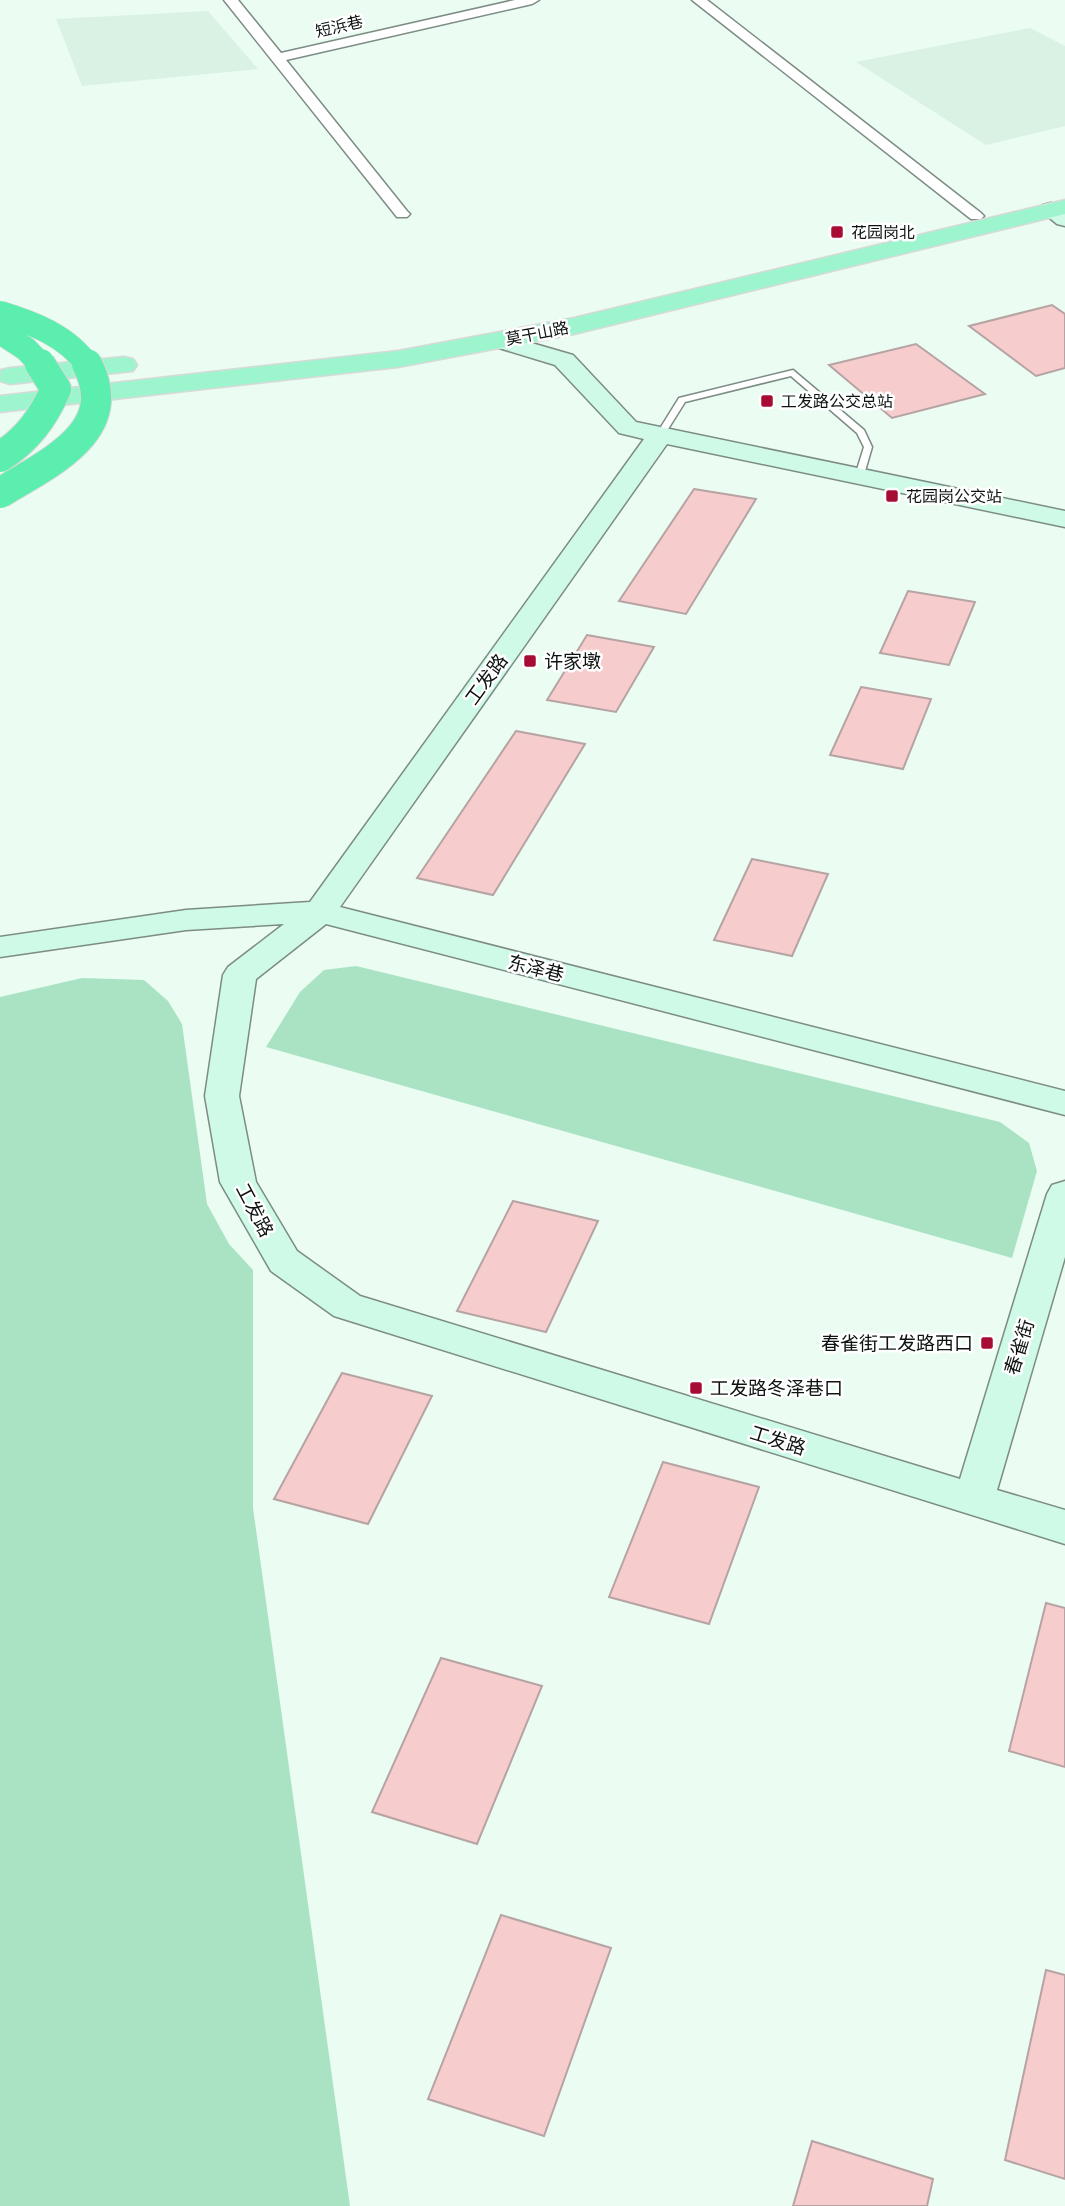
<svg xmlns="http://www.w3.org/2000/svg" width="1065" height="2206" viewBox="0 0 1065 2206" font-family="'DejaVu Sans','Noto Sans SC',sans-serif">
<style>
.built{fill:#d9f2e4}
.green{fill:#a9e3c4}
.building{fill:#f6cccd;stroke:#b6a3a3;stroke-width:2}
.lines{fill:none;stroke-linecap:round;stroke-linejoin:round}
.lane-casing{stroke:#7d8c84;stroke-width:3}
.street-casing{stroke:#7d8c84;stroke-width:3}
.secondary-casing{stroke:#7d8c84;stroke-width:3}
.primary-casing{stroke:#d8d9d9;stroke-width:3}
.lane{fill:#fff;fill-rule:evenodd}
.street{fill:#fff;fill-rule:evenodd}
.secondary{fill:#cefae7;fill-rule:evenodd}
.primary{fill:#9df5ce;fill-rule:evenodd}
.highway-bridge-far1-casing{stroke:#d8d9d9;stroke-width:25;stroke-linecap:butt}
.highway-bridge-casing{stroke:#d8d9d9;stroke-width:32;stroke-linecap:butt}
.highway-bridge-far1{stroke:#5ceeae;stroke-width:24}
.highway-bridge{stroke:#5ceeae;stroke-width:30}
.poi-dot{fill:#a60c34;stroke:#fff;stroke-width:2.5}
.labels{text-anchor:middle;stroke-width:5;stroke-linejoin:round;paint-order:stroke}
.far-street-label{font-size:16px;fill:#0d1310;stroke:#fff}
.far-poi-label{font-size:16px;fill:#0d1310;stroke:#fff;text-anchor:start}
.poi-label{font-size:19px;fill:#0d1310;stroke:#fff;text-anchor:start}
.street-label{font-size:19px;fill:#0d1310;stroke:#fff}
</style>
<rect width="100%" height="100%" fill="#ebfcf2"/>
<path class="built" d="M208 11 258 69 82 86 56 19Z
M1030 28 1065 46V126L986 145 856 62Z"/>
<path class="green" d="M356 966 1000 1122 1029 1143 1037 1171 1012 1258 266 1047 300 992 324 970Z
M82 978 144 980 168 1001 182 1024 207 1204 229 1244 253 1270V1508L350 2206H0V997Z"/>
<path class="building" d="M1052 305 1065 314V368L1036 376 969 326Z
M916 344 985 394 892 418 829 365Z
M694 489 756 499 686 614 619 601Z
M908 591 975 602 949 665 880 653Z
M587 635 654 647 616 712 547 700Z
M861 687 931 699 903 769 830 755Z
M516 731 585 744 493 895 417 878Z
M752 859 828 874 792 956 714 940Z
M513 1201 598 1221 546 1332 457 1311Z
M342 1373 432 1396 368 1524 274 1499Z
M663 1462 759 1487 709 1624 609 1597Z
M1046 1603 1065 1608V1767L1009 1751Z
M441 1658 542 1686 477 1844 372 1812Z
M501 1915 611 1948 544 2136 428 2099Z
M1046 1970 1065 1975V2179L1005 2160Z
M812 2141 933 2179 927 2206H793Z"/>
<g class="lines">
<g class="lane-casing">
<path id="lane" d="M793 370 864 430 872 447 863 478H857L855 476 864 447 857 433 791 376 685 402 663 437 656 435 679 398Z"/>
</g>
<g class="street-casing">
<path id="street" d="M224 0H238L281 53 515 0H539L532 4 286 60 407 211 410 214 407 217H397Z
M692 0H707L981 213 984 216 981 219H971Z"/>
</g>
<g class="secondary-casing">
<path id="secondary" d="M1051 203 1065 209V226L1057 224 1040 210 1043 205Z
M497 333 573 355 636 422 1065 511V527L667 444 340 907 1065 1091V1115L326 924 256 979 239 1096 256 1182 297 1251 360 1296 960 1479 1047 1194 1052 1185 1065 1181V1257L997 1490 1065 1510V1544L334 1316 271 1271 220 1182 205 1096 223 975 228 967 284 924 186 930 0 957V937L186 910 310 902 644 439 619 433 555 365 489 345 485 340 489 335Z"/>
</g>
<g class="primary-casing">
<path id="primary" d="M1065 200V214L574 334 398 367 0 412V396L398 351 574 318Z
M124 357 133 359 137 365 133 371 10 384 0 381 1 370 10 368Z"/>
</g>
<use href="#lane" class="lane"/>
<use href="#street" class="street"/>
<use href="#secondary" class="secondary"/>
<use href="#primary" class="primary"/>
<g class="highway-bridge-far1-casing">
<path id="highway-bridge-far1" d="M0 313C33 323 68 336 88 366
M0 332 26 349 42 366"/>
</g>
<g class="highway-bridge-casing">
<path id="highway-bridge" d="M0 457C27 440 43 418 56 389L40 364
M0 493C48 463 122 432 87 364"/>
</g>
<use href="#highway-bridge-far1" class="highway-bridge-far1"/>
<use href="#highway-bridge" class="highway-bridge"/>
</g>
<g class="poi-dot">
<rect x="830" y="225" width="14" height="14" rx="3.5"/>
<rect x="760" y="394" width="14" height="14" rx="3.5"/>
<rect x="885" y="489" width="14" height="14" rx="3.5"/>
<rect x="523" y="654" width="14" height="14" rx="3.5"/>
<rect x="980" y="1336" width="14" height="14" rx="3.5"/>
<rect x="689" y="1381" width="14" height="14" rx="3.5"/>
</g>
<g class="labels">
<g class="far-street-label">
<text transform="translate(339 26) rotate(-13)" y="6">短浜巷</text>
<text transform="translate(537 333) rotate(-11)" y="6">莫干山路</text>
</g>
<g class="far-poi-label">
<text x="851" y="238">花园岗北</text>
<text x="781" y="407">工发路公交总站</text>
<text x="906" y="502">花园岗公交站</text>
</g>
<g class="poi-label">
<text x="544" y="668">许家墩</text>
<text x="973" y="1350" text-anchor="end">春雀街工发路西口</text>
<text x="710" y="1395">工发路冬泽巷口</text>
</g>
<g class="street-label">
<text transform="translate(486 679) rotate(-54)" y="7">工发路</text>
<text transform="translate(536 968) rotate(14)" y="7">东泽巷</text>
<text transform="translate(255 1210) rotate(62)" y="7">工发路</text>
<text transform="translate(1019 1347) rotate(-73)" y="7">春雀街</text>
<text transform="translate(778 1440) rotate(17)" y="7">工发路</text>
</g>
</g>
</svg>
